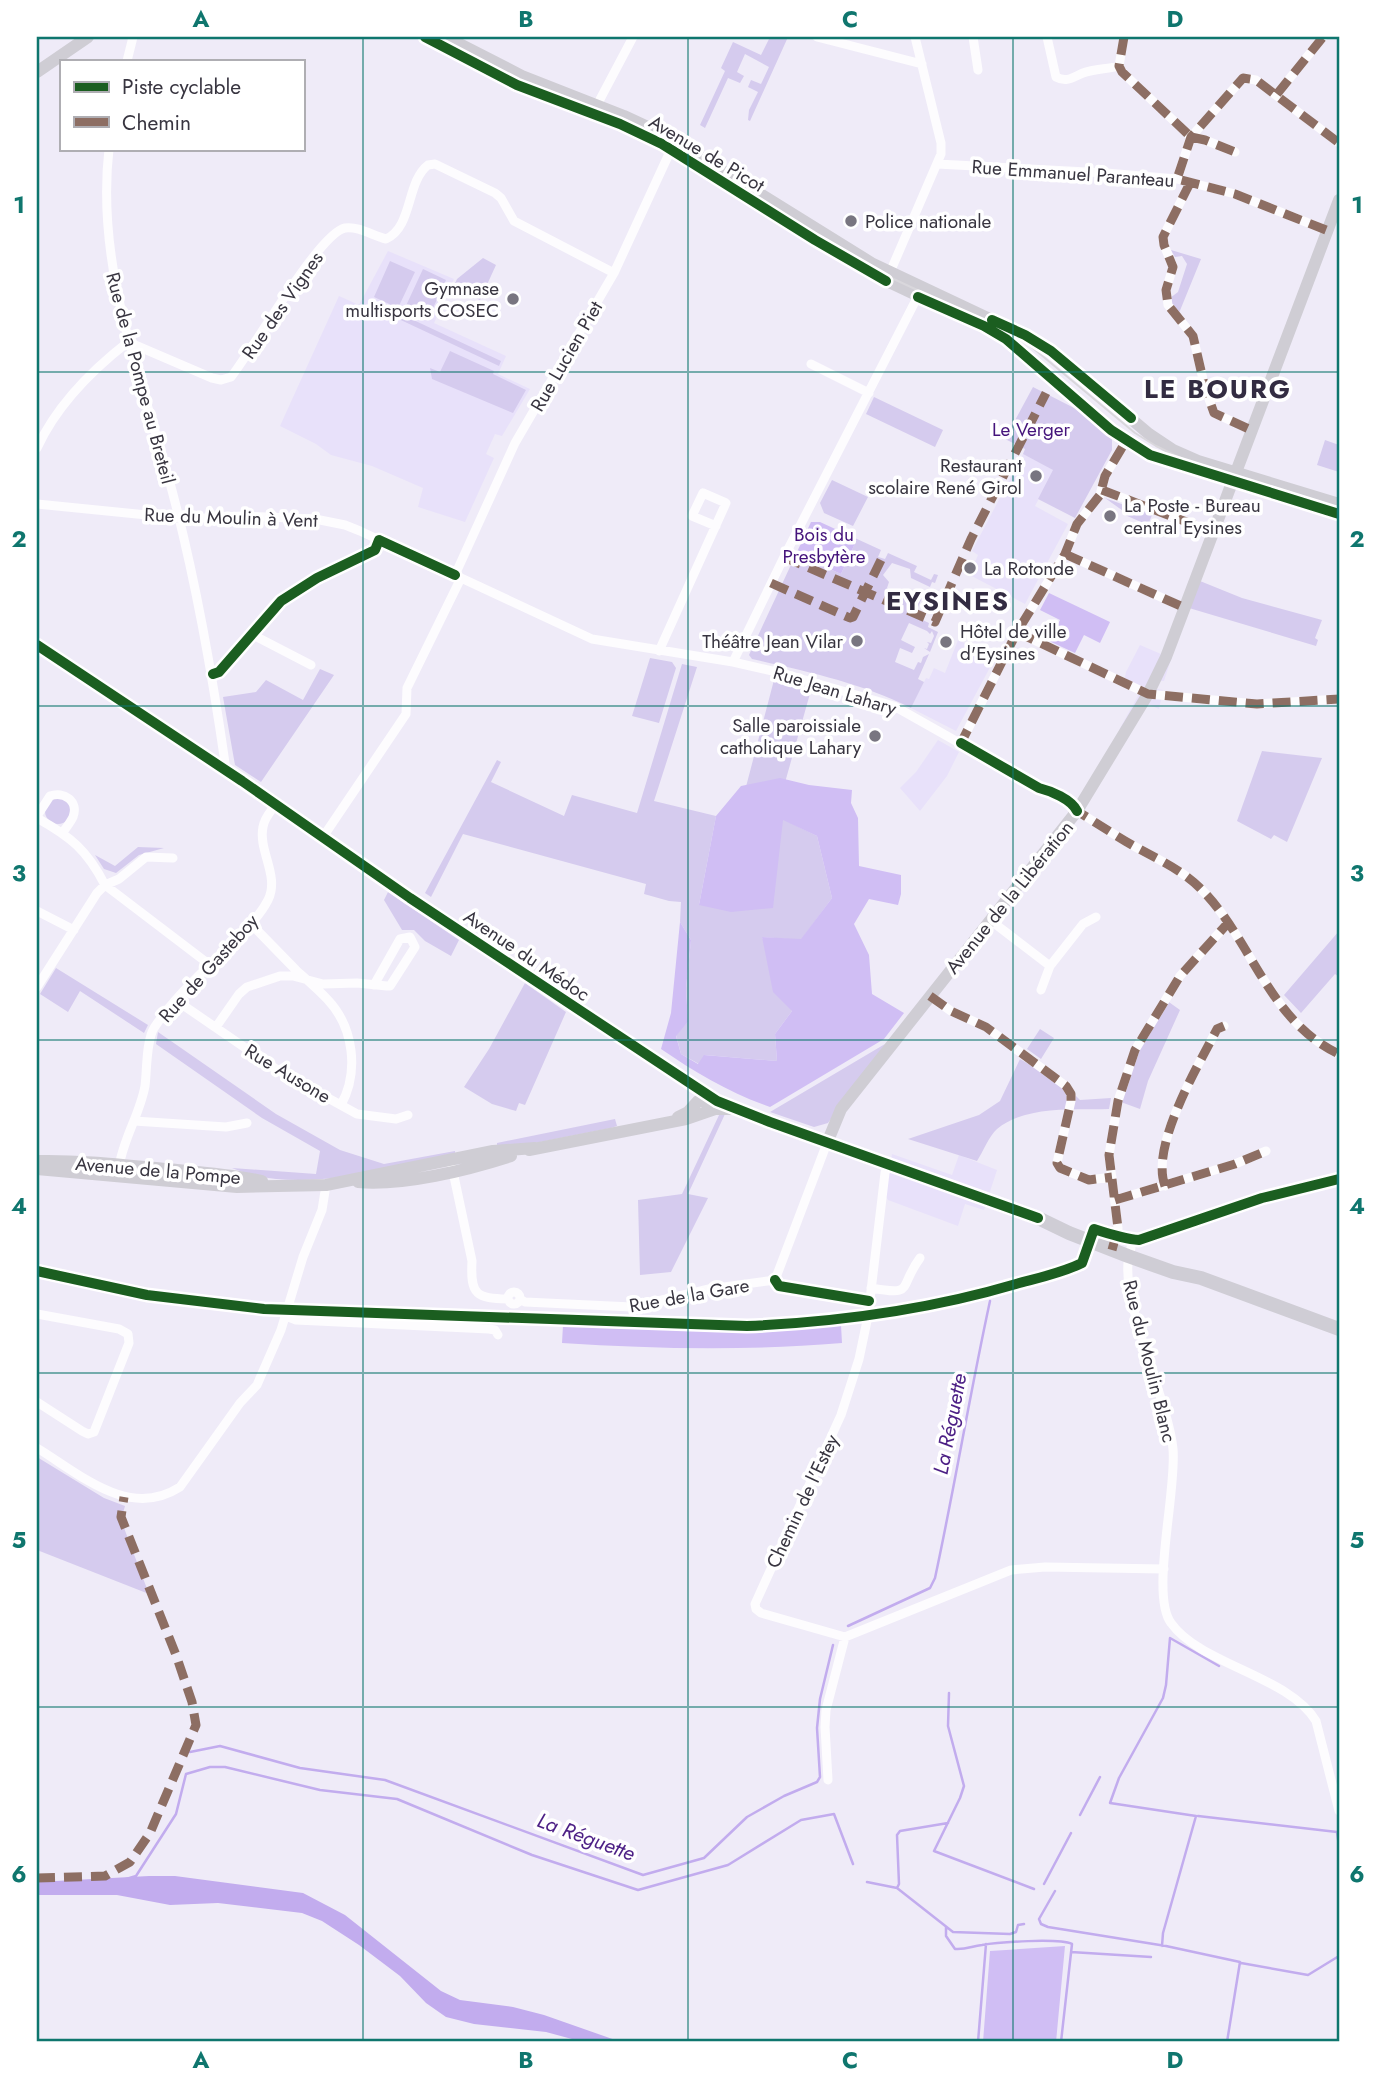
<svg xmlns="http://www.w3.org/2000/svg" width="1376" height="2079" viewBox="0 0 1376 2079" font-family="Jost,sans-serif">
<style>
.built{fill:#e8e1fa}
.green{fill:#d5cbee}
.forest{fill:#d0bef4}
.water{fill:#c2acee}
.lines{fill:none;stroke-linecap:round;stroke-linejoin:round}
.stream{stroke:#c2acee;stroke-width:2.5}
.street{stroke:#fdfcfe;stroke-width:9}
.secondary{stroke:#cfcdd4;stroke-width:12}
.primary{stroke:#cfcdd5;stroke-width:14}
.tram{stroke:#d9d7dc;stroke-width:2}
.quiet{stroke:#8d6e63;stroke-width:9;stroke-dasharray:18 9;stroke-linecap:butt}
.cycleway-casing{stroke:#fff;stroke-width:15}
.cycleway{stroke:#1b5e20;stroke-width:10}
.grid{fill:none;stroke:#0f766e;stroke-width:2;stroke-opacity:0.55}
.poi-dot{fill:#787580;stroke:#fff;stroke-width:2.5}
.labels{text-anchor:middle;stroke-width:7;stroke-linejoin:round;paint-order:stroke}
.street-label{font-size:19px;fill:#383540;stroke:#fff}
.poi-label{font-size:19px;fill:#383540;stroke:#fff;text-anchor:start}
.park-label{font-size:19px;fill:#45147b;stroke:#fff}
.water-label{font-size:21px;font-style:italic;fill:#4c1f85;stroke:#fff}
.district-label{font-size:26px;font-weight:bold;letter-spacing:2px;fill:#332c42;stroke:#fff}
.neatline{fill:none;stroke:#0f766e;stroke-width:2.5}
.grid-label{font-size:23px;text-anchor:middle;font-weight:bold;fill:#0f766e}
</style>
<rect width="100%" height="100%" fill="#efebf8"/>
<path class="built" d="M388 251 454 279 434 323 506 356 498 374 530 389 502 436 495 434 486 454 494 458 465 522 418 507 423 488 372 466 331 455 316 444 280 426 339 296 359 305Z
M1023 454 1054 470 1035 506 1068 524 1025 604 966 573 964 568 967 562H975L978 555 972 551Z
M958 640 995 658 956 731 911 708 926 678 929 679 934 668 945 673Z
M1140 645 1161 654 1175 647 1164 681H1159L1156 689 1163 690 1159 709 1147 704 1119 730 1139 694 1123 686 1126 672Z
M938 740 959 752 947 776 920 811 900 788 916 772Z
M892 1154 952 1175 959 1155 997 1170 984 1210 965 1204 958 1226 888 1200 885 1195Z"/>
<path class="green" d="M770 37H788L750 121 748 120 749 110 758 92 748 87 751 80 761 84 769 67 745 54 737 72 744 76 740 83 728 78 705 128 700 125 725 71 721 68 733 42 761 55Z
M1171 250 1201 259 1179 313 1173 306 1170 298 1178 292 1187 264 1182 256 1175 257Z
M483 258 496 265 480 300 453 288 457 279Z
M390 261 415 272 398 308 374 297Z
M423 269 446 280 427 321 404 310Z
M390 309 501 361 499 366 388 314Z
M450 351 494 371 493 374 526 390 513 413 432 379 430 368 440 372Z
M1033 387 1080 411 1112 439V450L1075 518 1038 499 1053 470 1023 454 1025 449 1005 439Z
M874 397 943 430 935 447 866 414Z
M1325 440 1339 445V472L1317 465Z
M832 480 868 497 853 526 824 513 820 503Z
M1105 498 1152 515 1148 525 1125 515 1126 513Z
M857 539 881 550 878 557 885 559 888 553 917 566 914 572 931 580 934 574 938 575 935 583 932 582 930 587 911 578 910 569 892 563 883 575 889 582 887 588 895 595H902L906 590 922 598 914 616 929 623 928 627 938 632 930 652 924 648 927 649 929 644 927 642 931 643 934 636 932 631 930 634 927 631 909 623 901 640 915 647 912 653 900 648 895 662 914 670 918 662 921 663 923 657 929 654 918 679 924 682 911 708C862 683 805 671 752 659L749 655 796 554 841 574Z
M1200 581 1242 598 1322 620 1315 638 1318 640 1316 646 1189 608Z
M650 658 672 662 676 668 659 723 632 716Z
M682 664 697 667 654 801 716 816 699 905 737 821 774 680 811 690 786 779 783 819 817 836 832 898 801 940 762 937 792 1011 775 1034 777 1061 705 1055 699 1064 681 1054 676 1035 688 1022 686 988 691 940 680 922 681 902 669 901 644 894 646 884 463 834 431 897 425 893 497 760 501 762 491 782 564 816 572 795 637 813Z
M320 669 334 675 261 782 235 765 223 697 256 692 266 680 303 700Z
M1262 751 1322 758 1287 842 1274 835 1271 839 1237 821Z
M45 811a13 13 0 1 1 26 0a13 13 0 1 1-26 0Z
M138 847 164 848 139 855 116 873 104 869 95 855 115 866Z
M388 892 459 940 451 956 425 941 414 930H402L384 900Z
M1339 931V977L1335 974 1301 1013 1284 995Z
M56 968 148 1025 144 1033 80 991 68 1012 40 994Z
M525 983 566 1012 525 1105 519 1103 516 1111 492 1104 464 1087 489 1049Z
M1166 1000 1180 1010 1148 1081 1140 1109 1118 1101 1135 1050Z
M1040 1029 1054 1038 1041 1059 1027 1049Z
M158 1032 276 1114 340 1150 384 1164 455 1151V1155C387 1168 298 1196 232 1168L316 1174 320 1151 262 1118 156 1044Z
M885 1044 828 1123 814 1127 770 1112Z
M1020 1059 1066 1086 1080 1100 1111 1098 1109 1109C1073 1110 1027 1105 997 1129 989 1136 983 1152 977 1161L908 1139 979 1115 1000 1101Z
M720 1113 725 1114 688 1194 708 1198 671 1272 640 1275 638 1200 682 1194Z
M615 1119 617 1126 611 1128 525 1145 497 1148V1143Z
M37 1457 104 1498 125 1506 121 1520 149 1594 37 1550Z"/>
<path class="forest" d="M811 522H820L857 539 841 574 796 554Z
M1049 593 1110 622 1100 643 1084 635 1075 653 1049 641 1060 620 1040 610Z
M780 778 809 785 852 790 851 803 858 818 859 866 901 875V894L898 905 869 899 854 924 869 955 872 994 904 1013 884 1039 770 1107C730 1093 696 1073 661 1049L671 1013 680 922 691 940 686 988 688 1022 676 1036 681 1054 698 1064 704 1055 777 1061 775 1034 792 1011 773 992 762 937 801 939 832 898 817 836 783 820 773 908 731 912 699 905 716 816 741 786Z
M563 1325 757 1333 841 1325 842 1343C746 1351 657 1349 562 1343Z
M1065 1946 1056 2042H983L990 1951Z"/>
<path class="water" d="M149 1876H175L303 1893 345 1915 441 1991 460 2000 513 2007 544 2015 621 2042H583L546 2032 474 2024 446 2017 426 2003 400 1976 359 1945 322 1921 302 1913 218 1903 170 1905 117 1895H37V1882Z"/>
<g class="lines">
<path class="stream" d="M848 1626 930 1588 935 1578C955 1485 970 1393 990 1301
M949 1693 948 1726 964 1786 960 1798 934 1851 1034 1889
M190 1752 220 1746 300 1768 385 1780 643 1875 704 1858 747 1817 784 1796 817 1782 820 1777 817 1728 820 1699 833 1645
M1080 1815 1100 1777
M1198 1816 1337 1832 1339 1846
M123 1880 136 1876 176 1814 186 1774 210 1767H225L320 1790 397 1799 532 1855 638 1890 728 1865 801 1820 834 1814 853 1864
M37 1881 47 1882
M867 1882 897 1888 953 1932 1010 1934 1016 1932 1018 1925 1024 1924
M1044 1884 1071 1833
M897 1888 899 1884 897 1835 900 1831 948 1823
M1055 1891 1039 1919 1041 1924 1048 1927 1166 1946 1240 1962 1227 2042
M946 1927V1936L955 1949C966 1950 972 1946 982 1945 998 1942 1059 1938 1072 1944L1061 2042
M1162 1946 1163 1933 1196 1816 1110 1803 1119 1778 1163 1698 1166 1685 1170 1638 1219 1666
M1071 1952 1151 1957
M1241 1963 1308 1975 1339 1956
M978 2042 986 1944"/>
<path class="street" d="M817 37 922 64
M973 37 978 70
M1047 37 1056 77C1067 83 1073 77 1083 73 1094 69 1108 69 1119 66
M1124 37 1119 66 1122 72 1191 137
M127 61 133 37
M1277 94 1323 37
M597 105 633 37
M1191 137 1205 140 1235 152
M109 149C96 261 137 366 167 472 194 569 212 671 226 770
M937 164 1106 173 1177 179 1235 194 1326 230
M1177 179 1191 137 1243 78 1256 80 1339 143
M1190 183 1163 237 1164 245 1173 267 1166 290 1168 305 1193 336 1205 388 1214 413 1251 430
M888 277 941 154V143L915 37
M811 364 869 393
M37 448C56 407 92 370 128 342L212 378 221 380 231 377C252 351 319 233 345 228 359 226 373 236 386 239 413 227 406 182 428 165L435 164 495 193 501 198 514 221 614 273
M1102 490 1213 532
M37 504 187 519 242 516 315 519 345 525 360 531 592 639 733 662 781 673 894 706 1039 788C1051 791 1071 799 1077 811 1095 822 1113 834 1132 845 1155 858 1181 869 1200 888 1252 939 1268 1021 1339 1054
M1065 554 1185 608
M455 575 515 443 614 273 668 156 675 148
M1017 632 1148 694 1257 704 1339 699
M251 634 311 665
M659 651 726 503 703 493 692 516 716 526
M733 662 784 557 920 292
M213 674 219 672 281 601 317 578 375 550 379 540
M961 743 1017 632 1065 554 1077 524 1100 495 1105 476 1126 441
M37 816 50 796C64 791 79 801 73 817 70 823 66 828 63 832
M37 818C71 837 87 850 105 885L119 879 146 857 173 858
M323 837 406 714 407 688 461 578
M37 911 74 930
M990 920 1050 966 1083 924 1096 917
M251 924C266 939 281 955 296 970 307 980 318 989 328 1000 354 1028 359 1072 341 1105
M37 987 97 893 105 885 210 965
M1041 990 1050 966
M930 996 951 1011 986 1027 1066 1086 1071 1094V1101L1057 1163 1060 1168 1089 1180 1112 1177
M177 1001 279 1071 357 1114 396 1119 408 1115
M216 1027 239 994 247 987 280 976H293L323 984 357 983 387 986H390L415 947 410 937 400 939 374 985
M134 1121 226 1127 247 1123
M119 1167C123 1139 140 1114 145 1086 147 1071 146 1041 154 1028 175 996 207 968 234 941 246 929 260 916 268 900 280 876 258 851 263 827 264 818 271 811 276 804
M452 1167 472 1261C470 1296 477 1298 508 1299
M1165 1186C1150 1146 1198 1066 1217 1029L1224 1026
M1115 1200 1235 1164 1266 1151
M1131 1248C1114 1291 1168 1397 1173 1449 1177 1490 1150 1595 1171 1623 1201 1665 1289 1676 1316 1721L1339 1811
M1112 1250 1118 1228 1109 1155 1118 1101 1135 1050 1180 976 1228 923
M775 1280 779 1286 869 1301
M871 1288C915 1296 898 1288 920 1258
M508 1298a6 6 0 1 1 12 0a6 6 0 1 1-12 0Z
M520 1299 525 1302 632 1307 709 1289 775 1280 827 1143
M37 1314 119 1329 128 1334 129 1343 94 1432 88 1434 82 1431 37 1402
M286 1316 296 1320 489 1329 495 1330 498 1335
M37 1448C80 1474 129 1520 180 1487L240 1403 257 1385 281 1330 303 1257 322 1210 326 1185
M845 1637 761 1613 756 1609 755 1604 841 1415 859 1359 868 1316 885 1173 888 1164
M828 1780 825 1727 826 1710 845 1637 1011 1570 1045 1567 1164 1569"/>
<path class="secondary" d="M425 37 517 85 620 124 660 143 868 272 997 333 1017 348 1111 430 1150 455 1339 514
M446 37 522 76 624 116 667 136 873 264 1036 341 1051 351 1149 434 1173 450 1198 461 1339 504
M37 72 88 37
M678 1117 688 1112 698 1101H717
M827 1143 841 1109 1077 811 1148 694 1166 657 1339 200
M529 1150 686 1119 715 1109H733
M37 1161C80 1160 123 1165 166 1169 198 1172 230 1174 262 1181
M37 1169 237 1187 326 1185 493 1151 535 1148
M358 1182C403 1186 468 1170 511 1156"/>
<path class="primary" d="M37 645 242 781 410 898 717 1101 770 1122 1038 1218 1069 1233 1128 1256 1173 1272 1201 1278 1339 1329"/>
<path class="tram" d="M435 37 519 81 640 127 689 155 868 267 1022 339 1135 433 1156 446 1195 465
M1186 462 1339 509"/>
<path class="quiet" d="M1124 37 1119 66 1122 72 1191 137
M1277 94 1323 37
M1191 137 1205 140 1235 152
M1190 183 1163 237 1164 245 1173 267 1166 290 1168 305 1193 336 1205 388 1214 413 1251 430
M1326 230 1235 194 1177 179 1191 137 1243 78 1256 80 1339 143
M1102 490 1213 532
M1065 554 1185 608
M784 557 935 622 971 539 1046 393
M771 583 850 618 853 617 882 558
M1017 632 1148 694 1257 704 1339 699
M964 745 961 743 1017 632 1065 554 1077 524 1100 495 1105 476 1126 441
M1074 805 1077 811C1095 822 1113 834 1132 845 1155 858 1181 869 1200 888 1252 939 1268 1021 1339 1054
M930 996 951 1011 986 1027 1066 1086 1071 1094V1101L1057 1163 1060 1168 1089 1180 1112 1177
M1165 1186C1150 1146 1198 1066 1217 1029L1224 1026
M1115 1200 1235 1164 1266 1151
M1112 1250 1118 1228 1109 1155 1118 1101 1135 1050 1180 976 1228 923
M37 1878 105 1876 130 1862 150 1833 196 1725 192 1702 176 1655 121 1517 124 1497"/>
<g class="cycleway-casing">
<path id="cycleway" d="M425 37 517 85 620 124 662 144 815 240 886 281
M918 297 984 326 1006 339 1111 430 1150 455 1339 514
M992 320 1025 335 1051 351 1131 418
M37 645 242 781 410 898 717 1101 770 1122 1038 1218
M213 674 219 672 281 601 317 578 375 550 379 540 455 575
M961 743 1039 788C1051 791 1071 799 1077 811
M37 1271 147 1295 264 1309 747 1326C839 1322 928 1310 1016 1284 1038 1278 1062 1273 1082 1263L1094 1229C1109 1234 1124 1239 1139 1240L1262 1198 1339 1179
M775 1280 779 1286 869 1301"/>
</g>
<use href="#cycleway" class="cycleway"/>
</g>
<path class="grid" d="M363 37V2042M688 37V2042M1013 37V2042M37 372H1339M37 706H1339M37 1040H1339M37 1373H1339M37 1707H1339"/>
<g class="poi-dot">
<circle cx="851" cy="221" r="7"/>
<circle cx="513" cy="299" r="7"/>
<circle cx="1036" cy="476" r="7"/>
<circle cx="1110" cy="516" r="7"/>
<circle cx="970" cy="568" r="7"/>
<circle cx="857" cy="641" r="7"/>
<circle cx="946" cy="642" r="7"/>
<circle cx="875" cy="736" r="7"/>
</g>
<g class="labels">
<g class="street-label">
<text transform="translate(707 153) rotate(31)" y="7">Avenue de Picot</text>
<text transform="translate(1073 173) rotate(4)" y="7">Rue Emmanuel Paranteau</text>
<text transform="translate(282 305) rotate(-55)" y="7">Rue des Vignes</text>
<text transform="translate(566 356) rotate(-60)" y="7">Rue Lucien Piet</text>
<text transform="translate(141 378) rotate(75)" y="7">Rue de la Pompe au Breteil</text>
<text transform="translate(231 517) rotate(2)" y="7">Rue du Moulin à Vent</text>
<text transform="translate(835 690) rotate(17)" y="7">Rue Jean Lahary</text>
<text transform="translate(1009 897) rotate(-51)" y="7">Avenue de la Libération</text>
<text transform="translate(527 955) rotate(34)" y="7">Avenue du Médoc</text>
<text transform="translate(208 968) rotate(-48)" y="7">Rue de Gasteboy</text>
<text transform="translate(288 1073) rotate(31)" y="7">Rue Ausone</text>
<text transform="translate(158 1170) rotate(5)" y="7">Avenue de la Pompe</text>
<text transform="translate(689 1295) rotate(-10)" y="7">Rue de la Gare</text>
<text transform="translate(1150 1361) rotate(76)" y="7">Rue du Moulin Blanc</text>
<text transform="translate(802 1501) rotate(-65)" y="7">Chemin de l'Estey</text>
</g>
<g class="poi-label">
<text x="865" y="228">Police nationale</text>
<text x="499" y="295" text-anchor="end">Gymnase<tspan x="499" dy="22">multisports COSEC</tspan></text>
<text x="1022" y="472" text-anchor="end">Restaurant<tspan x="1022" dy="22">scolaire René Girol</tspan></text>
<text x="1124" y="512">La Poste - Bureau<tspan x="1124" dy="22">central Eysines</tspan></text>
<text x="984" y="575">La Rotonde</text>
<text x="960" y="638">Hôtel de ville<tspan x="960" dy="22">d'Eysines</tspan></text>
<text x="843" y="648" text-anchor="end">Théâtre Jean Vilar</text>
<text x="861" y="732" text-anchor="end">Salle paroissiale<tspan x="861" dy="22">catholique Lahary</tspan></text>
</g>
<g class="park-label">
<text x="1031" y="436">Le Verger</text>
<text x="824" y="541">Bois du<tspan x="824" dy="22">Presbytère</tspan></text>
</g>
<g class="water-label">
<text transform="translate(950 1424) rotate(-79)" y="7">La Réguette</text>
<text transform="translate(586 1837) rotate(20)" y="7">La Réguette</text>
</g>
<g class="district-label">
<text x="1218" y="398">LE BOURG</text>
<text x="948" y="610">EYSINES</text>
</g>
</g>
<rect width="1376" height="2079" fill="none" stroke="#ffffff" stroke-width="77"/>
<rect x="60" y="60" width="245" height="91" fill="#ffffff" stroke="#afaeb3" stroke-width="2"/>
<rect x="74" y="82" width="35" height="10" fill="#1b5e20" stroke="#afaeb3" stroke-width="2"/>
<text x="122" y="94" font-size="21" fill="#383540">Piste cyclable</text>
<rect x="74" y="117" width="35" height="10" fill="#8d6e63" stroke="#afaeb3" stroke-width="2"/>
<text x="122" y="130" font-size="21" fill="#383540">Chemin</text>
<rect x="38" y="38" width="1300" height="2002" class="neatline"/>
<g class="grid-label">
<text x="201" y="27">A</text>
<text x="526" y="27">B</text>
<text x="850" y="27">C</text>
<text x="1175" y="27">D</text>
<text x="19" y="213">1</text>
<text x="1357" y="213">1</text>
<text x="19" y="547">2</text>
<text x="1357" y="547">2</text>
<text x="19" y="881">3</text>
<text x="1357" y="881">3</text>
<text x="19" y="1214">4</text>
<text x="1357" y="1214">4</text>
<text x="19" y="1548">5</text>
<text x="1357" y="1548">5</text>
<text x="19" y="1882">6</text>
<text x="1357" y="1882">6</text>
<text x="201" y="2068">A</text>
<text x="526" y="2068">B</text>
<text x="850" y="2068">C</text>
<text x="1175" y="2068">D</text>
</g>
</svg>
